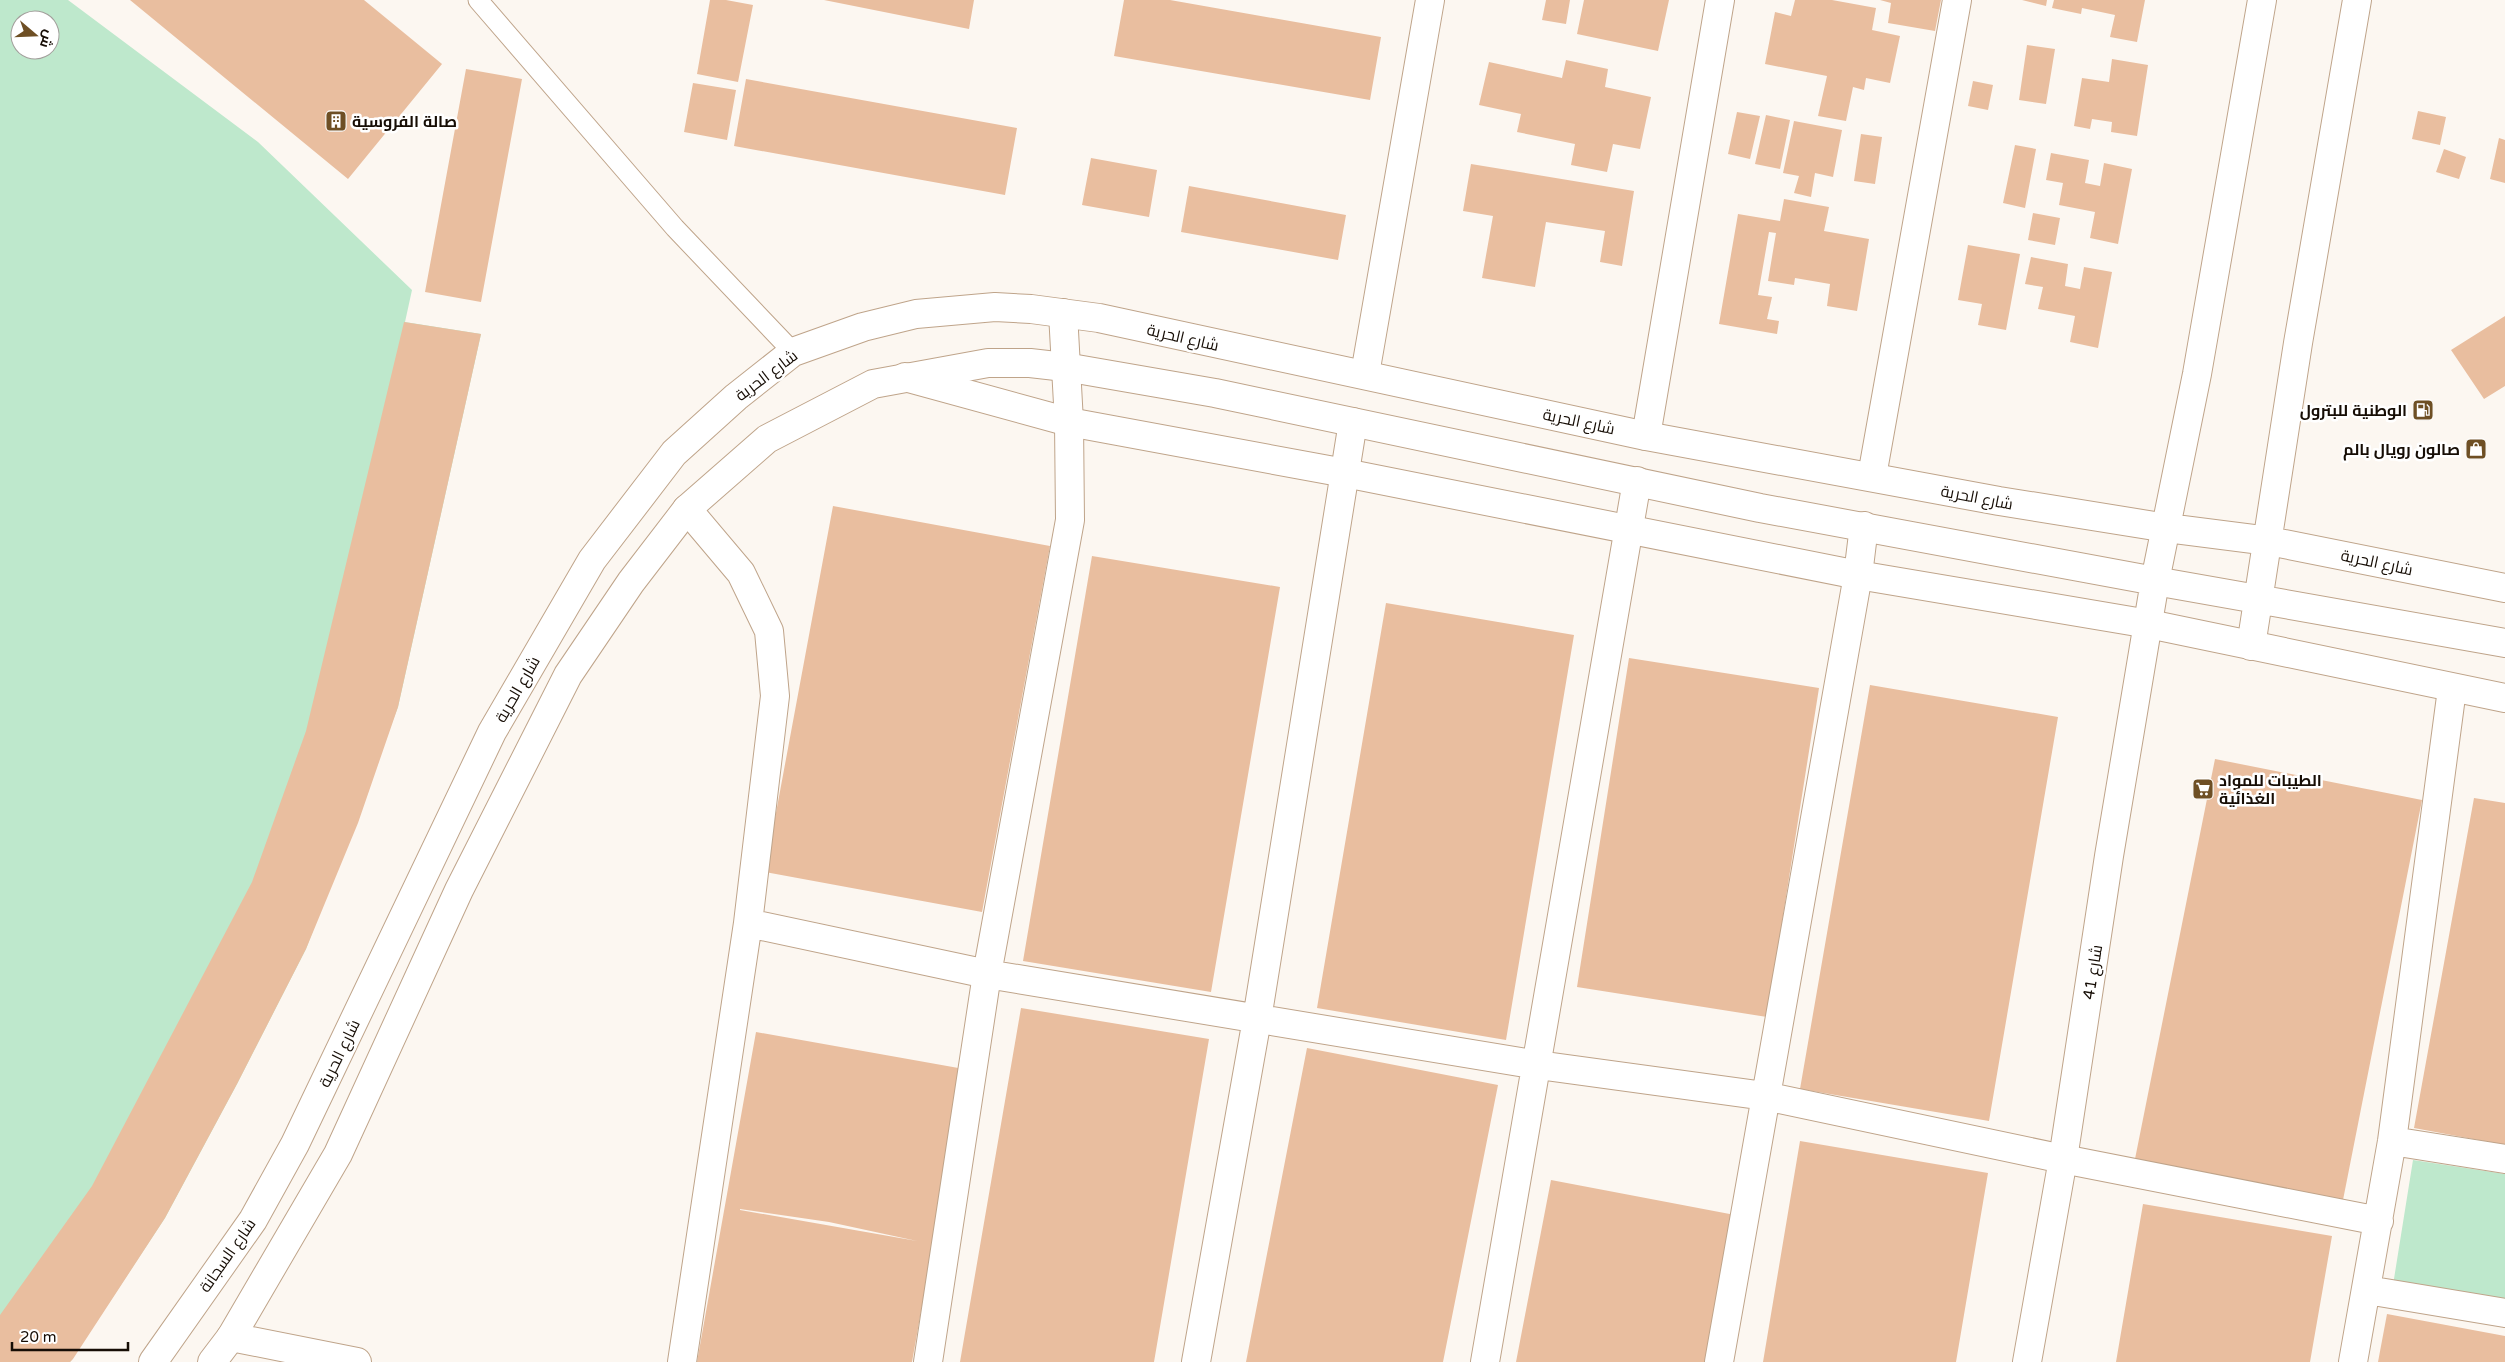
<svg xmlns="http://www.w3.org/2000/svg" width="2505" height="1362" viewBox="0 0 2505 1362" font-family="'Varela Round',Cairo,sans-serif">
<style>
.green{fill:#bee8cc;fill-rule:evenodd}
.building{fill:#e9be9f;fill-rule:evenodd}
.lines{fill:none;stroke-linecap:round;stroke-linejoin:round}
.service-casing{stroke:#bfa48a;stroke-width:21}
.minor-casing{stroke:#bfa48a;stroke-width:30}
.tertiary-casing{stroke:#bfa48a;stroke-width:30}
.secondary-casing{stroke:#bfa48a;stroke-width:30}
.primary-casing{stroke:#bfa48a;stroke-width:30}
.service{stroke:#fff;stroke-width:19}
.minor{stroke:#fff;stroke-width:28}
.tertiary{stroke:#fff;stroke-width:28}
.secondary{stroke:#fff;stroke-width:28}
.primary{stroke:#fff;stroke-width:28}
.labels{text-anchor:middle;stroke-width:5;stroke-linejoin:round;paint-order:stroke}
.poi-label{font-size:16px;font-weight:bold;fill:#160d05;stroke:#fff;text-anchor:start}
.street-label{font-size:16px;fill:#160d05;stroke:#fff}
</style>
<rect width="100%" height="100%" fill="#fcf7f1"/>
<path class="green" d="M0 0H68L258 142 412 290 405 322 481 334 398 707 306 949 237 1084 165 1218 70 1362H0ZM20 20H50V50H20Z
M2413 1160 2505 1174V1303L2393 1285Z"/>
<path class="building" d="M130 0H364L442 64 348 179Z
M710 0H726L753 5 738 82 697 74Z
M824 0H974L969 29Z
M1124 0H1170L1381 37 1370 100 1114 56Z
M1546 0H1570L1566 24 1542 20Z
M1584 0H1669L1658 51 1577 34Z
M1795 0H1832L1876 8 1872 30 1900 36 1890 83 1866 78 1864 90 1853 87 1846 121 1818 116 1827 76 1765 64 1775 12 1791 16Z
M1880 0H1941L1935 31 1888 23 1891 3Z
M2022 0H2047L2046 6Z
M2054 0H2145L2137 42 2110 37 2115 15 2082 8 2081 14 2052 8Z
M2027 45 2055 49 2046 104 2019 100Z
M2112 59 2148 65 2137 136 2111 132 2112 122 2092 119 2090 129 2074 126 2082 78 2109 82Z
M1566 60 1608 69 1605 87 1651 97 1640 149 1613 144 1607 172 1571 165 1575 144 1517 132 1521 114 1479 105 1489 62 1562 78Z
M466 69 522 79 481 302 425 292Z
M746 79 1017 128 1005 195 734 146Z
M1973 81 1993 85 1988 110 1968 106Z
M693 83 736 90 727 140 684 132Z
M2418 111 2446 117 2440 145 2412 139Z
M1737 112 1760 116 1750 159 1728 154Z
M1766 115 1790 120 1780 169 1755 164Z
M1794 121 1842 130 1833 177 1815 173 1811 197 1794 193 1799 176 1783 173Z
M1861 134 1882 137 1875 184 1854 181Z
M2499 138 2505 140V183L2490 179Z
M2015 145 2036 149 2025 208 2003 203Z
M2444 149 2466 157 2459 179 2436 172Z
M2051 153 2089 160 2085 183 2100 186 2104 163 2132 169 2118 244 2090 238 2095 212 2059 205 2063 183 2046 180Z
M1091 158 1157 170 1149 217 1082 205Z
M1471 164 1634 191 1622 266 1600 262 1605 231 1546 222 1535 287 1482 278 1493 216 1463 211Z
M1189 186 1346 215 1338 260 1181 232Z
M1784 199 1829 207 1824 231 1869 239 1857 311 1827 306 1830 284 1795 278 1794 285 1768 281 1776 233 1769 232 1758 295 1772 297 1767 319 1779 321 1777 334 1719 324 1738 214 1780 221Z
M2033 213 2060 218 2055 245 2028 240Z
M1968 245 2020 254 2006 330 1978 325 1982 304 1958 300Z
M2031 257 2068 264 2065 286 2080 289 2084 267 2112 272 2098 348 2070 342 2075 316 2038 309 2043 287 2025 284Z
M2505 316V386L2484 399 2451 350Z
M404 322 481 334 398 707 358 823 306 949 237 1084 165 1218 73 1359 70 1362H0V1315L92 1186 252 882 306 731Z
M833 506 1050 546 982 912 765 872Z
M1092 556 1280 587 1211 992 1023 961Z
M1386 603 1574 635 1506 1040 1317 1008Z
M1629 658 1819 688 1767 1017 1577 987Z
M1870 685 2058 717 1989 1121 1800 1089Z
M2215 759 2422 800 2343 1200 2135 1159Z
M2474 798 2505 803V1145L2414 1128Z
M1021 1008 1209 1039 1154 1362H960Z
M756 1032 964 1069 912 1362H697ZM740 1209 829 1222 917 1241 740 1210Z
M1307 1048 1498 1085 1443 1362H1246Z
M1800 1141 1988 1173 1956 1362H1763Z
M1551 1180 1735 1215 1708 1362H1516Z
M2143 1204 2332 1236 2310 1362H2116Z
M2387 1314 2505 1336V1362H2378Z"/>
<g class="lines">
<g class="service-casing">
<path id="service" d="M478 0 675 228 793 352"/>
</g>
<g class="minor-casing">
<path id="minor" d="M1365 374 1430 0
M1646 436 1720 0
M1872 476 1957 0
M748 923 987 974 1538 1065 1765 1096 2063 1159 2379 1221
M2392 1141 2505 1159
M2367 1290 2505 1313
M231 1337 357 1362
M682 1362 748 923 775 696 769 631 741 573 687 509
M928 1362 987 974 1070 520 1069 422 1063 313
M1196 1362 1257 1019 1353 422
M1485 1362 1637 481
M1719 1362 1858 575 1864 526
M2353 1362 2392 1141 2452 689"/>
</g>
<g class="tertiary-casing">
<path id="tertiary" d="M905 377 1069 422 1345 473 1858 575 2149 624 2505 698"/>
</g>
<g class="secondary-casing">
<path id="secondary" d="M153 1362 253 1220 295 1144 492 732 592 560 674 453 736 397 793 352 863 327 916 314 995 307 1031 309 1099 318 1646 436 1999 501 2167 528
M212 1362 231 1337 338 1154 459 890 568 675 631 582 687 509 767 439 873 384 988 363H1030L1065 367 1215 393 1760 508 2155 581 2109 856 2063 1159 2027 1362"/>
</g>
<g class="primary-casing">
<path id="primary" d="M2262 0 2197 374 2155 581 2505 643
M2167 528 2269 541 2505 588
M2251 646 2298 343 2357 0"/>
</g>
<use href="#service" class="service"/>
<use href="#minor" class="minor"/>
<use href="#tertiary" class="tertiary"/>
<use href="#secondary" class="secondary"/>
<use href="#primary" class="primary"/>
</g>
<defs>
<g id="building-square" transform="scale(1.125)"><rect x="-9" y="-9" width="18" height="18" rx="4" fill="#6e4f24" stroke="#fff"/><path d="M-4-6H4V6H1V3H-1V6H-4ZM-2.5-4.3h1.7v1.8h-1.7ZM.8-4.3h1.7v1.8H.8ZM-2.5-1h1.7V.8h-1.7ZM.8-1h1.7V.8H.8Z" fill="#fff"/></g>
<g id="fuel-square" transform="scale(1.125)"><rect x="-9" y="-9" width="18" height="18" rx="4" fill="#6e4f24" stroke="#fff"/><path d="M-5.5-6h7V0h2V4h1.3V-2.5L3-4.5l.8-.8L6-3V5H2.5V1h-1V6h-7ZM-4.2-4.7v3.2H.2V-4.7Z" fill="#fff"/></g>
<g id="shop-square" transform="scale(1.125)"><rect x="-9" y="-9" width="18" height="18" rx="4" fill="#6e4f24" stroke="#fff"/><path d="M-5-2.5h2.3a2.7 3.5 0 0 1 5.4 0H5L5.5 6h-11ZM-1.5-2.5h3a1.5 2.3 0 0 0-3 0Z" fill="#fff"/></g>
<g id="supermarket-square" transform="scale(1.125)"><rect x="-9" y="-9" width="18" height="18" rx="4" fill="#6e4f24" stroke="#fff"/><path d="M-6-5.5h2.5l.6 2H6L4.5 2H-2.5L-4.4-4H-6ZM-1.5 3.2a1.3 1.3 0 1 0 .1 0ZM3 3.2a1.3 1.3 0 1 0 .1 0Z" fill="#fff"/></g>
</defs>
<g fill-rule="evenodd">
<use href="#building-square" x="336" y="121"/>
<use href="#fuel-square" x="2423" y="410"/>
<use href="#shop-square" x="2476" y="449"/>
<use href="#supermarket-square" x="2203" y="789"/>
</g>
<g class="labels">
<g class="poi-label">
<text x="352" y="127">صالة الفروسية</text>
<text x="2407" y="416" text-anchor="end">الوطنية للبترول</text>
<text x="2460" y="455" text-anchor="end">صالون رويال بالم</text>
<text x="2219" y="786">الطيبات للمواد<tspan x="2219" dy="18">الغذائية</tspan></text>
</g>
<g class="street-label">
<text transform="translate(1183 337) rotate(13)" y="6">شارع الحرية</text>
<text transform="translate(766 375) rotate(-37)" y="6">شارع الحرية</text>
<text transform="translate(1579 421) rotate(12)" y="6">شارع الحرية</text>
<text transform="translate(1977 497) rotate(11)" y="6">شارع الحرية</text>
<text transform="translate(2377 562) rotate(12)" y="6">شارع الحرية</text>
<text transform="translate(517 689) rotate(-60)" y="6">شارع الحرية</text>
<text transform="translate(2092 972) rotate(-81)" y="6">شارع 41</text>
<text transform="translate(339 1053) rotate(-64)" y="6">شارع الحرية</text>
<text transform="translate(227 1255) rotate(-55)" y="6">شارع السجانة</text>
</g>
</g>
<g transform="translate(35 35) rotate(109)"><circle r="24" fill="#ffffff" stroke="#a29e9b"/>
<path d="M0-4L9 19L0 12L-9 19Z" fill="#6e4f24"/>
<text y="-8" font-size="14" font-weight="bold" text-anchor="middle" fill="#160d05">ش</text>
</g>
<path d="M12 1342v8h116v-8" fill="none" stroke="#160d05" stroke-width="2.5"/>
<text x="20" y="1342" font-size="15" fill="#160d05" stroke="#ffffff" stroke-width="4" paint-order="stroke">20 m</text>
</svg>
